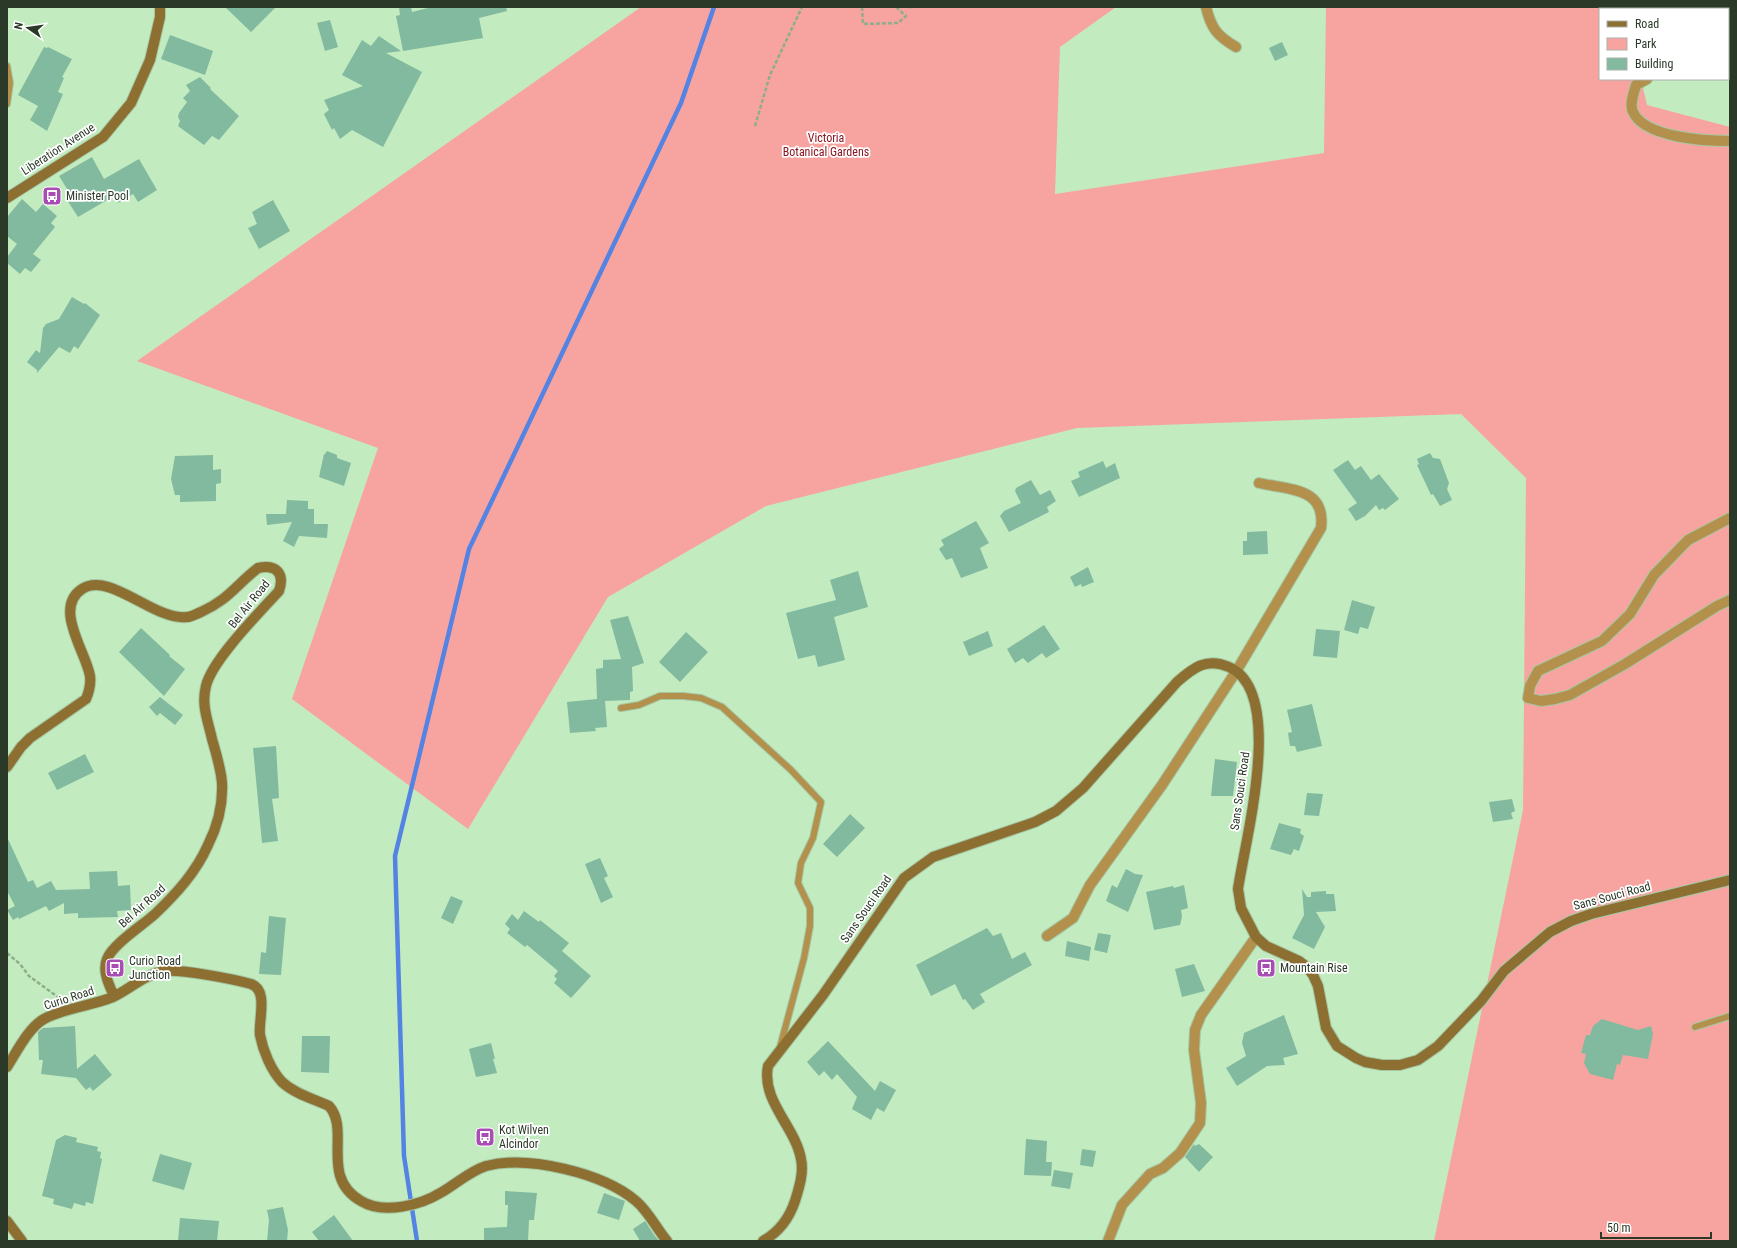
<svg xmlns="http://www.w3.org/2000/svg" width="1737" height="1248" viewBox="0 0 1737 1248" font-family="'Roboto Condensed',sans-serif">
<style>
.green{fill:#f7a4a0}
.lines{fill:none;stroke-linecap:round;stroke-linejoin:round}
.stream{stroke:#5383e3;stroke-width:4.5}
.building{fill:#81ba9e}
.service-casing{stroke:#a4c7a2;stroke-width:8}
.minor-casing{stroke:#a4c7a2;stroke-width:12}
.secondary-casing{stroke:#a4c7a2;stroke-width:12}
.path{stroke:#8ead8b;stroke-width:2.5;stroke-dasharray:4 2;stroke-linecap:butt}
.service{stroke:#b3914c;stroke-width:6}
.minor{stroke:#b3914c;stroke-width:10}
.secondary{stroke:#8d6f32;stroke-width:10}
.labels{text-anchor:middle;stroke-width:3.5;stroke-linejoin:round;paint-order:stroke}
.park-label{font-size:12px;fill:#881620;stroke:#fff}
.street-label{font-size:12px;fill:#2a3928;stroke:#fff}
.poi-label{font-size:12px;fill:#2a3928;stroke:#fff;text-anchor:start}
</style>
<rect width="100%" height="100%" fill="#c3ebc0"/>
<path class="green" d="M641 7H1116L1060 47 1055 194 1324 153 1326 7H1627L1628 9H1600V79H1641L1647 105 1730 127V1241H1434L1523 810 1526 478 1461 414 1077 428 766 506 608 597 468 829 292 699 378 448 137 361Z"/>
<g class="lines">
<path class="stream" d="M417 1241 404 1156 395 856 469 549 681 103 714 7"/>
</g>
<path class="building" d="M225 7H276L251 32Z
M399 7H411L412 12 432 7H506L507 11 479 18 483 38 403 51 396 16 400 15Z
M330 20 338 47 325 51 317 23Z
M170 35 213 51 205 75 161 59Z
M379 36 401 51 386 53 422 72 383 147 352 130 340 139 334 128 332 130 324 114 329 110 324 100 363 86 342 75 362 40 371 46Z
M1282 42 1288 55 1275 61 1269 48Z
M44 47 47 48 48 47 72 59 62 77 64 78 58 92 63 94 47 131 30 120 38 106 18 95Z
M200 77 211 88 210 89 239 116 219 140 212 136 204 145 178 126 180 121 178 117 179 113 187 102 183 98 190 91 186 85Z
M92 157 104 179 139 159 157 190 138 202 133 194 118 203 114 196 78 217 67 200 72 197 59 176Z
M22 199 36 212 43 204 57 216 51 223 55 227 33 254 41 260 31 272 25 268 20 274 7 263V257L17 244 7 236V217Z
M273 200 290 231 259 249 248 228 257 224 252 212Z
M72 297 84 304 85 303 100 315 78 349 74 346 70 353 59 347 37 373V370L27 362 36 350 40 353 43 328 46 324 59 319Z
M327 451 337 455V458L351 463 344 486 319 477 324 454H325Z
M1430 453 1433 458 1440 459 1449 483 1447 489 1452 500 1440 506 1433 494 1431 495 1417 465 1419 464 1417 459Z
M213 455V470L221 469V483L216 484V501L180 502V495H175L171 479 175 456Z
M1348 460 1355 470 1361 466 1371 480 1379 474 1399 499 1385 510 1383 508 1379 510 1376 505 1365 516 1356 521 1348 509 1357 503 1333 470Z
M1103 461 1106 468 1115 463 1120 478 1079 497 1071 481 1080 477 1078 472Z
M1031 480 1040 495 1050 490 1056 501 1047 507 1049 512 1009 532 1000 516 1004 511 1021 503 1015 491 1016 488Z
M287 500 308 501V509H314V524H328L327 538 299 536 294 547 283 541 292 522 267 525 266 514H286Z
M976 521 989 543 980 548 988 568 961 578 952 558 946 560 939 549 944 545 941 540Z
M1267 531 1268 554 1243 555V541H1247V532Z
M1088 567 1094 582 1082 587 1081 584 1075 587 1070 577Z
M858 571 868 607 834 617 845 660 818 667 815 655 798 659 786 613 836 600 830 580Z
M1352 600 1375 607 1368 629 1360 627 1358 634 1344 630Z
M628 616 644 663 632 667 633 691 630 692V700L605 701 607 727 595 728 596 731 570 733 567 702 597 699 596 669 603 668V660L621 659 610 620Z
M1044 625 1060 649 1046 658 1042 653 1028 663 1023 658 1015 663 1007 649Z
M141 628 170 655 169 656 185 669 164 696 119 652Z
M1316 629 1340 631 1337 658 1313 656Z
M988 631 993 646 969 656 963 642Z
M686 632 708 652 680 682 659 662Z
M160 697 183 715 175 725 160 713 157 716 149 707Z
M1312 704 1322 746 1297 752 1295 746H1290L1288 733 1292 732 1287 710Z
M276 746 279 798 272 799 278 841 262 843 253 748Z
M85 754 94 772 57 790 48 773Z
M1215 759 1237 762 1233 796H1211Z
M1307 793 1323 794 1319 816 1304 815Z
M1512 799 1515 811 1511 813 1513 819 1493 822 1489 802Z
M850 814 865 828 837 857 823 844Z
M1279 823 1301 829 1300 833 1304 836 1299 851 1294 849 1291 855 1270 849Z
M7 837 28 882 33 880 37 888 51 881 56 890 90 889 89 872 117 871 118 886 130 885 131 910 117 911 118 917 78 918V913L64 914V903L49 911 46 906 19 919 18 917 13 920 7 910 15 906 7 891Z
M600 858 608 876 604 878 613 897 601 903 585 864Z
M1126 869 1135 874 1143 875 1128 912 1106 901 1112 885 1117 888Z
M1184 885 1188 908 1181 910 1182 917 1180 925 1154 930 1146 892 1173 886 1174 888Z
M1302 889 1307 897H1311V892L1326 891V894H1334L1336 911 1316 912 1325 927 1314 949 1292 938 1304 915Z
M451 896 463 901 453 924 441 918Z
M524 911 539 922 540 920 569 943 562 951 591 976 571 998 554 983 557 979 554 976 558 971 527 945 525 947 507 933 510 929 505 924 512 914 518 920Z
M269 916 286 918 281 975 259 974 261 952 266 953Z
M987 928 993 936 1001 933 1012 959 1025 952 1032 965 980 994 985 1002 973 1010 965 999 963 1000 955 984 931 996 916 965Z
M1098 933 1111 935 1107 953 1094 950Z
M1067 941 1091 947 1089 961 1065 956Z
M1194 964 1205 991 1182 997 1175 969Z
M1284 1015 1298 1054 1283 1058 1285 1065 1267 1066 1237 1086 1226 1068 1246 1056 1242 1043 1244 1033Z
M1602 1019 1638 1030 1651 1026 1653 1034 1648 1059 1623 1055 1620 1065 1617 1064 1613 1080 1590 1074 1584 1063 1586 1054 1581 1053 1586 1035H1590L1593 1026Z
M75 1026 77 1069 95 1054 112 1075 93 1091 90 1087 86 1090 76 1078 41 1074 43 1060H39L38 1032 43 1028Z
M302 1036H330L329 1073 301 1072Z
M828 1041 875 1091 880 1081 896 1090 884 1112 877 1108 871 1120 852 1109 857 1097 837 1074 832 1080 824 1071 819 1076 807 1062Z
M491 1043 495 1059H493L497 1073 476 1077 469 1049Z
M65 1135 77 1138 76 1142 98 1147 97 1151 101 1152 100 1158 102 1159 93 1204 86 1202 85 1206 74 1203 72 1209 53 1204 54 1199 42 1196 56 1140Z
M1026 1139 1047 1141 1046 1162H1052L1051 1176 1024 1175Z
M1194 1144 1195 1146 1199 1144 1213 1157 1199 1172 1185 1157Z
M1082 1149 1096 1151 1093 1167 1080 1165Z
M160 1154 192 1163 184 1190 152 1181Z
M1054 1170 1073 1173 1070 1189 1051 1186Z
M505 1191 537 1193 534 1220H529L528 1241H484V1228L507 1227 508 1205H505Z
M604 1193 625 1201 619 1220 597 1213Z
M283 1207 288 1230 287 1241H267L269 1220 267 1210Z
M334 1215 353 1241H319L312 1232Z
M180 1218 219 1221 217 1241H178Z
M645 1221 654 1235 659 1241H640L633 1229Z"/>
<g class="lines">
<g class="service-casing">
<path id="service" d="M7 66 10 83 7 104
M621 708 639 705 660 696H683L701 698 722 707 791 770 821 802 813 838 801 863 798 883 810 908V926L804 958 780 1047
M1695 1027 1730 1016"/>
</g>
<g class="minor-casing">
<path id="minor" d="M1206 7C1211 28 1217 36 1236 47
M1712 9 1713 7
M1647 79 1636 85C1634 93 1629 104 1633 112 1645 138 1706 141 1730 141
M1730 518 1688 540 1654 575 1630 614 1602 641 1538 671 1530 686 1528 698 1541 701 1555 699 1570 695 1625 664 1717 606 1730 600
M1047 936 1073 918 1090 885 1162 785 1237 670 1321 528C1326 487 1289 490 1259 483
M1108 1241 1122 1205 1150 1174 1163 1168 1180 1153 1200 1123 1201 1103 1194 1050 1195 1030 1201 1015 1256 937"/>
</g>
<g class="secondary-casing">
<path id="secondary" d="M7 198 103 137 131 103 150 60 160 17V7
M7 767 21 747 30 738 86 699C89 692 91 684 90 676 86 652 53 608 82 589 110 571 154 621 187 617 191 617 196 614 201 612 228 600 236 585 258 568 276 564 285 573 279 591 260 612 212 660 206 686 201 705 208 721 212 739 216 753 221 769 222 783 223 804 217 827 208 845 196 872 177 893 155 914 143 925 113 944 107 959 102 971 109 985 114 996
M7 1067C16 1053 29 1027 44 1019 64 1008 91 1006 113 997 130 989 145 974 165 971 181 969 233 979 251 984 269 990 258 1021 260 1035 263 1051 271 1070 282 1082 295 1094 314 1099 329 1106 351 1130 319 1177 361 1201 384 1215 421 1205 442 1192 456 1184 470 1171 486 1166 528 1155 603 1173 636 1201 649 1212 656 1228 667 1241
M7 1221 22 1241
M763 1241C779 1232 789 1219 795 1201 799 1188 804 1173 801 1159 795 1126 761 1101 768 1066L823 995 904 878 933 857 1035 822 1056 811 1083 788 1177 682C1193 668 1206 657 1229 667 1286 692 1245 840 1238 889L1241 908 1256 937 1266 946 1299 961 1307 967 1313 975 1318 986 1326 1028 1337 1046 1356 1058 1365 1062 1382 1065H1400L1418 1060 1438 1046 1481 1001 1504 971 1550 932 1571 921 1591 914 1730 880"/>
</g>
<path class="path" d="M862 7 863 24 898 23 906 16 896 7
M908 7H916
M755 126 770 75 802 7
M7 953 20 964 29 976 62 1000"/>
<use href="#service" class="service"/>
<use href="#minor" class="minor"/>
<use href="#secondary" class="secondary"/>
</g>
<defs>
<g id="bus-square" transform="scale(1)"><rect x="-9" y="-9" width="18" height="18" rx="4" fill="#a94cb6" stroke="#fff"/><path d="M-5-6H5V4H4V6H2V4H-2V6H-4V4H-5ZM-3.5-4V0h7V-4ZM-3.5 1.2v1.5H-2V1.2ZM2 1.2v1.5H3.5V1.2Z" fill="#fff"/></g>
</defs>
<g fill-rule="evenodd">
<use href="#bus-square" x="52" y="196"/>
<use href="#bus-square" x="115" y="968"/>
<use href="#bus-square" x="1266" y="968"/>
<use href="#bus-square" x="485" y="1137"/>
</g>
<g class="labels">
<g class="park-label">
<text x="826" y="142">Victoria<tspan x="826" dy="14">Botanical Gardens</tspan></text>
</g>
<g class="street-label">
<text transform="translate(58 149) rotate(-33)" y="4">Liberation Avenue</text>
<text transform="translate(249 604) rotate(-51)" y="4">Bel Air Road</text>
<text transform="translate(1240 791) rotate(-82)" y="4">Sans Souci Road</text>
<text transform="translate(1612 896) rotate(-15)" y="4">Sans Souci Road</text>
<text transform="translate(142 906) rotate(-42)" y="4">Bel Air Road</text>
<text transform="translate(866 909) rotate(-55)" y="4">Sans Souci Road</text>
<text transform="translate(69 998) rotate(-18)" y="4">Curio Road</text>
</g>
<g class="poi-label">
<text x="66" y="200">Minister Pool</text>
<text x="129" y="965">Curio Road<tspan x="129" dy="14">Junction</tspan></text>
<text x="1280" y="972">Mountain Rise</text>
<text x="499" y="1134">Kot Wilven<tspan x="499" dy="14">Alcindor</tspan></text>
</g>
</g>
<rect width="1737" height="1248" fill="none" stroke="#2a3928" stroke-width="16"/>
<rect x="1599" y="8" width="130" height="72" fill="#ffffff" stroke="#aab0a9"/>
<rect x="1607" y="21" width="20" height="6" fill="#8d6f32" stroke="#aab0a9"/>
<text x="1635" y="28" font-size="12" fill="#2a3928">Road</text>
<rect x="1607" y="38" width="20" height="12" fill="#f7a4a0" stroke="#aab0a9"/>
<text x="1635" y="48" font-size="12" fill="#2a3928">Park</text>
<rect x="1607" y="58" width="20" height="12" fill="#81ba9e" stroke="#aab0a9"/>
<text x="1635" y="68" font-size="12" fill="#2a3928">Building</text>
<g transform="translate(28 28) rotate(283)" stroke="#ffffff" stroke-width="3" paint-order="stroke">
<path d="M0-3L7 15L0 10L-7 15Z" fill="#2a3928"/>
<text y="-6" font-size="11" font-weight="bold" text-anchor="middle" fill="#2a3928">N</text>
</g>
<path d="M1601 1232v6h110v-6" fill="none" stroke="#2a3928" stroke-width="2"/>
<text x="1607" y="1232" font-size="12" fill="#2a3928" stroke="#ffffff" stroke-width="3" paint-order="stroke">50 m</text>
</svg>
